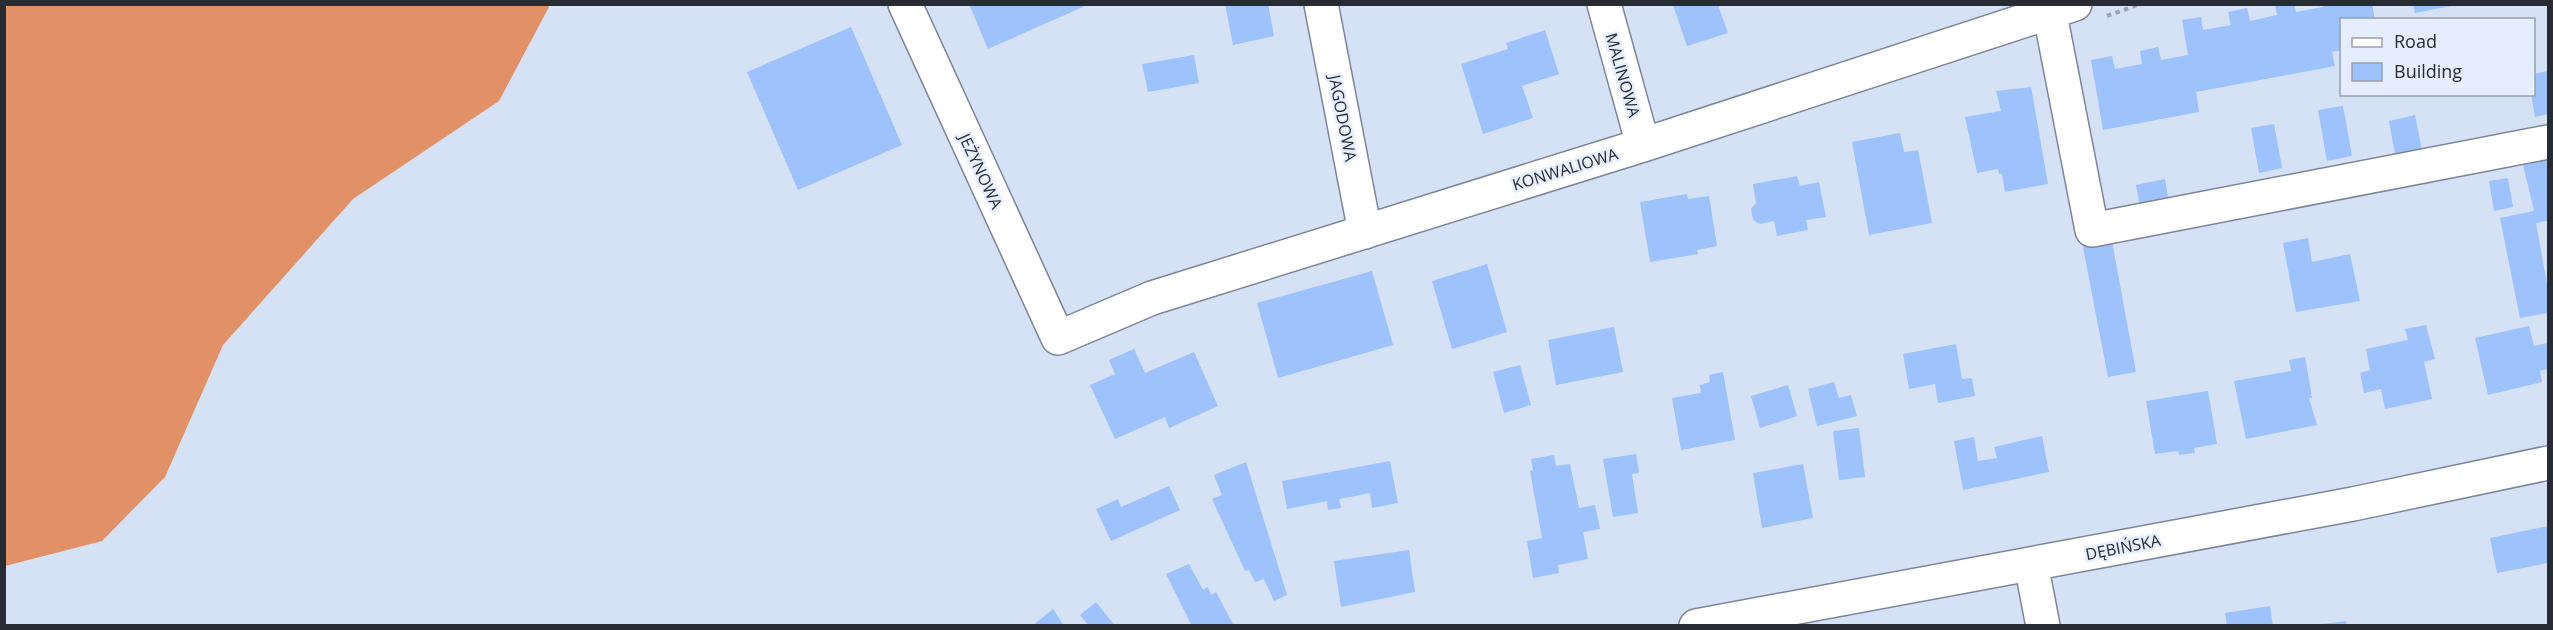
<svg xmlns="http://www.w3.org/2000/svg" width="2553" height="630" viewBox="0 0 2553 630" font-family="'Open Sans',sans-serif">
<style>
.forest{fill:#e19165}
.building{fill:#9ec2fc}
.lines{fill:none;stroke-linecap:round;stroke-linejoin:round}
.minor-casing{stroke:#7b8698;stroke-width:36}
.path{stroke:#9aa4b4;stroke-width:4;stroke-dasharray:4.5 4.5;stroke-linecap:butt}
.minor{stroke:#fff;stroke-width:33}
.labels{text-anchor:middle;stroke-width:5;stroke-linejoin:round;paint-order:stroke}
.street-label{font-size:16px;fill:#272c33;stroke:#e4eefe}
</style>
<rect width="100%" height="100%" fill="#d5e1f5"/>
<path class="forest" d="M5 4 550 5 499 101 353 199 223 345 165 477 102 541 5 566Z"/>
<path class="building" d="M969 4H1082L1083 7 988 49Z
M1225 4H1268L1274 36 1233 45Z
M2275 4H2294L2296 12 2323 7V4H2372L2375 20H2342V50L2332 52 2335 66 2196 92 2199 112 2103 130 2091 60 2112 56 2115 69 2142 64 2140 51 2158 47 2161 60 2188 55 2182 20 2201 17 2203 30 2231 25 2228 12 2247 8 2250 21 2277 15Z
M2413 4H2451V6L2415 13Z
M1673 5H1718L1728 33 1687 46Z
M851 27 902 145 798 190 747 72Z
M1545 30 1559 74 1522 86 1533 118 1483 134 1461 64 1508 49 1506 43Z
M1194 55 1199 83 1148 92 1142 64Z
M2548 71V114L2535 117 2531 94H2534V74Z
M2031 87 2048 184 2005 192 2002 174H1999L1998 169 1977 173 1965 117 2001 111 1996 91Z
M2343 106 2352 156 2327 161 2318 110Z
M2415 115 2423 155 2396 160 2389 121Z
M2274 124 2282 168 2259 173 2251 128Z
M1900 133 1904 152 1918 150 1932 223 1869 235 1852 142Z
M2545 152 2548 169V221L2536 223 2548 289V313L2520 318 2500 218 2534 211 2521 156Z
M1797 176 1800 186 1819 182 1826 217 1806 220 1808 230 1777 236 1774 221 1760 224 1753 220 1751 209 1756 203 1753 184Z
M2508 178 2513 207 2494 211 2489 181Z
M2165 179 2169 203 2140 208 2136 185Z
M1687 194 1688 199 1709 196 1717 246 1697 250 1698 254 1650 262 1640 202Z
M2111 236 2136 372 2108 377 2082 242Z
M2308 238 2312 262 2350 254 2360 301 2296 312 2283 243Z
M1487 264 1507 332 1452 349 1432 281Z
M1372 271 1393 345 1278 378 1257 303Z
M2426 325 2435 359 2424 362 2432 399 2385 409 2381 389 2364 393 2360 373 2370 370 2366 349 2408 340 2405 329Z
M2529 326 2534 346 2548 343V369L2540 371 2542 382 2488 395 2475 338Z
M1614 327 1623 372 1556 385 1548 340Z
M1956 344 1962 379 1972 378 1975 396 1938 403 1935 384 1909 389 1903 354Z
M1134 349 1145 373 1194 352 1218 406 1169 428 1165 417 1115 439 1090 385 1115 374 1109 360Z
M2305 357 2312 398H2309L2317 425 2246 439 2234 381 2291 371 2289 360Z
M1520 365 1531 405 1504 413 1493 372Z
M1723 372 1735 440 1681 450 1672 398 1701 393 1700 385 1710 382 1709 375Z
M1834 382 1839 398 1851 395 1857 416 1817 426 1808 389Z
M1788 385 1797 416 1760 428 1751 396Z
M2208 391 2217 444 2194 448 2195 453 2179 455 2178 451 2155 454 2146 401Z
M1859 428 1865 477 1839 480 1833 431Z
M2042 436 2049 472 1963 490 1954 441 1974 437 1978 461 1997 458 1994 447Z
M1636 454 1639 473 1632 474 1638 513 1613 517 1603 459Z
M1554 455 1556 466 1570 464 1579 508 1595 505 1600 529 1583 532 1588 559 1558 565 1559 573 1533 578 1527 541 1542 538 1530 471 1533 470 1531 459Z
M1390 461 1398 503 1372 508 1370 493 1339 499 1341 508 1328 510 1327 501 1287 509 1282 481Z
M1246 462 1287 595 1274 601 1264 579 1255 582 1249 570 1245 571 1212 499 1222 495 1214 475Z
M1803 464 1813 518 1762 528 1753 473Z
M1169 486 1180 510 1111 541 1096 509 1118 499 1121 507Z
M2548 526V563L2497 573 2490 538Z
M1409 550 1415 592 1341 607 1334 561Z
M1189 564 1203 590 1208 587 1211 595 1216 592 1234 626H1192L1166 574Z
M1096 602 1115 626H1089L1080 615Z
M2270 606 2273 626H2227L2225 613Z
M1053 609 1064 626H1032Z
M2346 621 2347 626H2323V624Z"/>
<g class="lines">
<g class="minor-casing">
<path id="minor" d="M905 4 1058 338 1152 298 1643 145 2075 4
M1321 4 1365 232
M1604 4 1643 145
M2048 4 2092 230 2548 142
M2031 564 2043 626
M1696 626 2353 504 2548 463"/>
</g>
<path class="path" d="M2107 16 2140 4"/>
<use href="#minor" class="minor"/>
</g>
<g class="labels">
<g class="street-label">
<text transform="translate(1623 75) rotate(74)" y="6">MALINOWA</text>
<text transform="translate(1343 118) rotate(79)" y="6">JAGODOWA</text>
<text transform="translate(1565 169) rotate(-17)" y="6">KONWALIOWA</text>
<text transform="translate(981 171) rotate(65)" y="6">JEŻYNOWA</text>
<text transform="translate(2123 547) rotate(-11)" y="6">DĘBIŃSKA</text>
</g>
</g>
<rect width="2553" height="630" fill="none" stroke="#272c33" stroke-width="12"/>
<rect x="2340" y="18" width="195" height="78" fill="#e4eefe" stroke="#98a0ad" stroke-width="1.5"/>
<rect x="2352" y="38" width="30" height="9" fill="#ffffff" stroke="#98a0ad" stroke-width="1.5"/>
<text x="2394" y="48" font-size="18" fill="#272c33">Road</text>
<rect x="2352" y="63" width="30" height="18" fill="#9ec2fc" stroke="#98a0ad" stroke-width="1.5"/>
<text x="2394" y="78" font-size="18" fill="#272c33">Building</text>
</svg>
